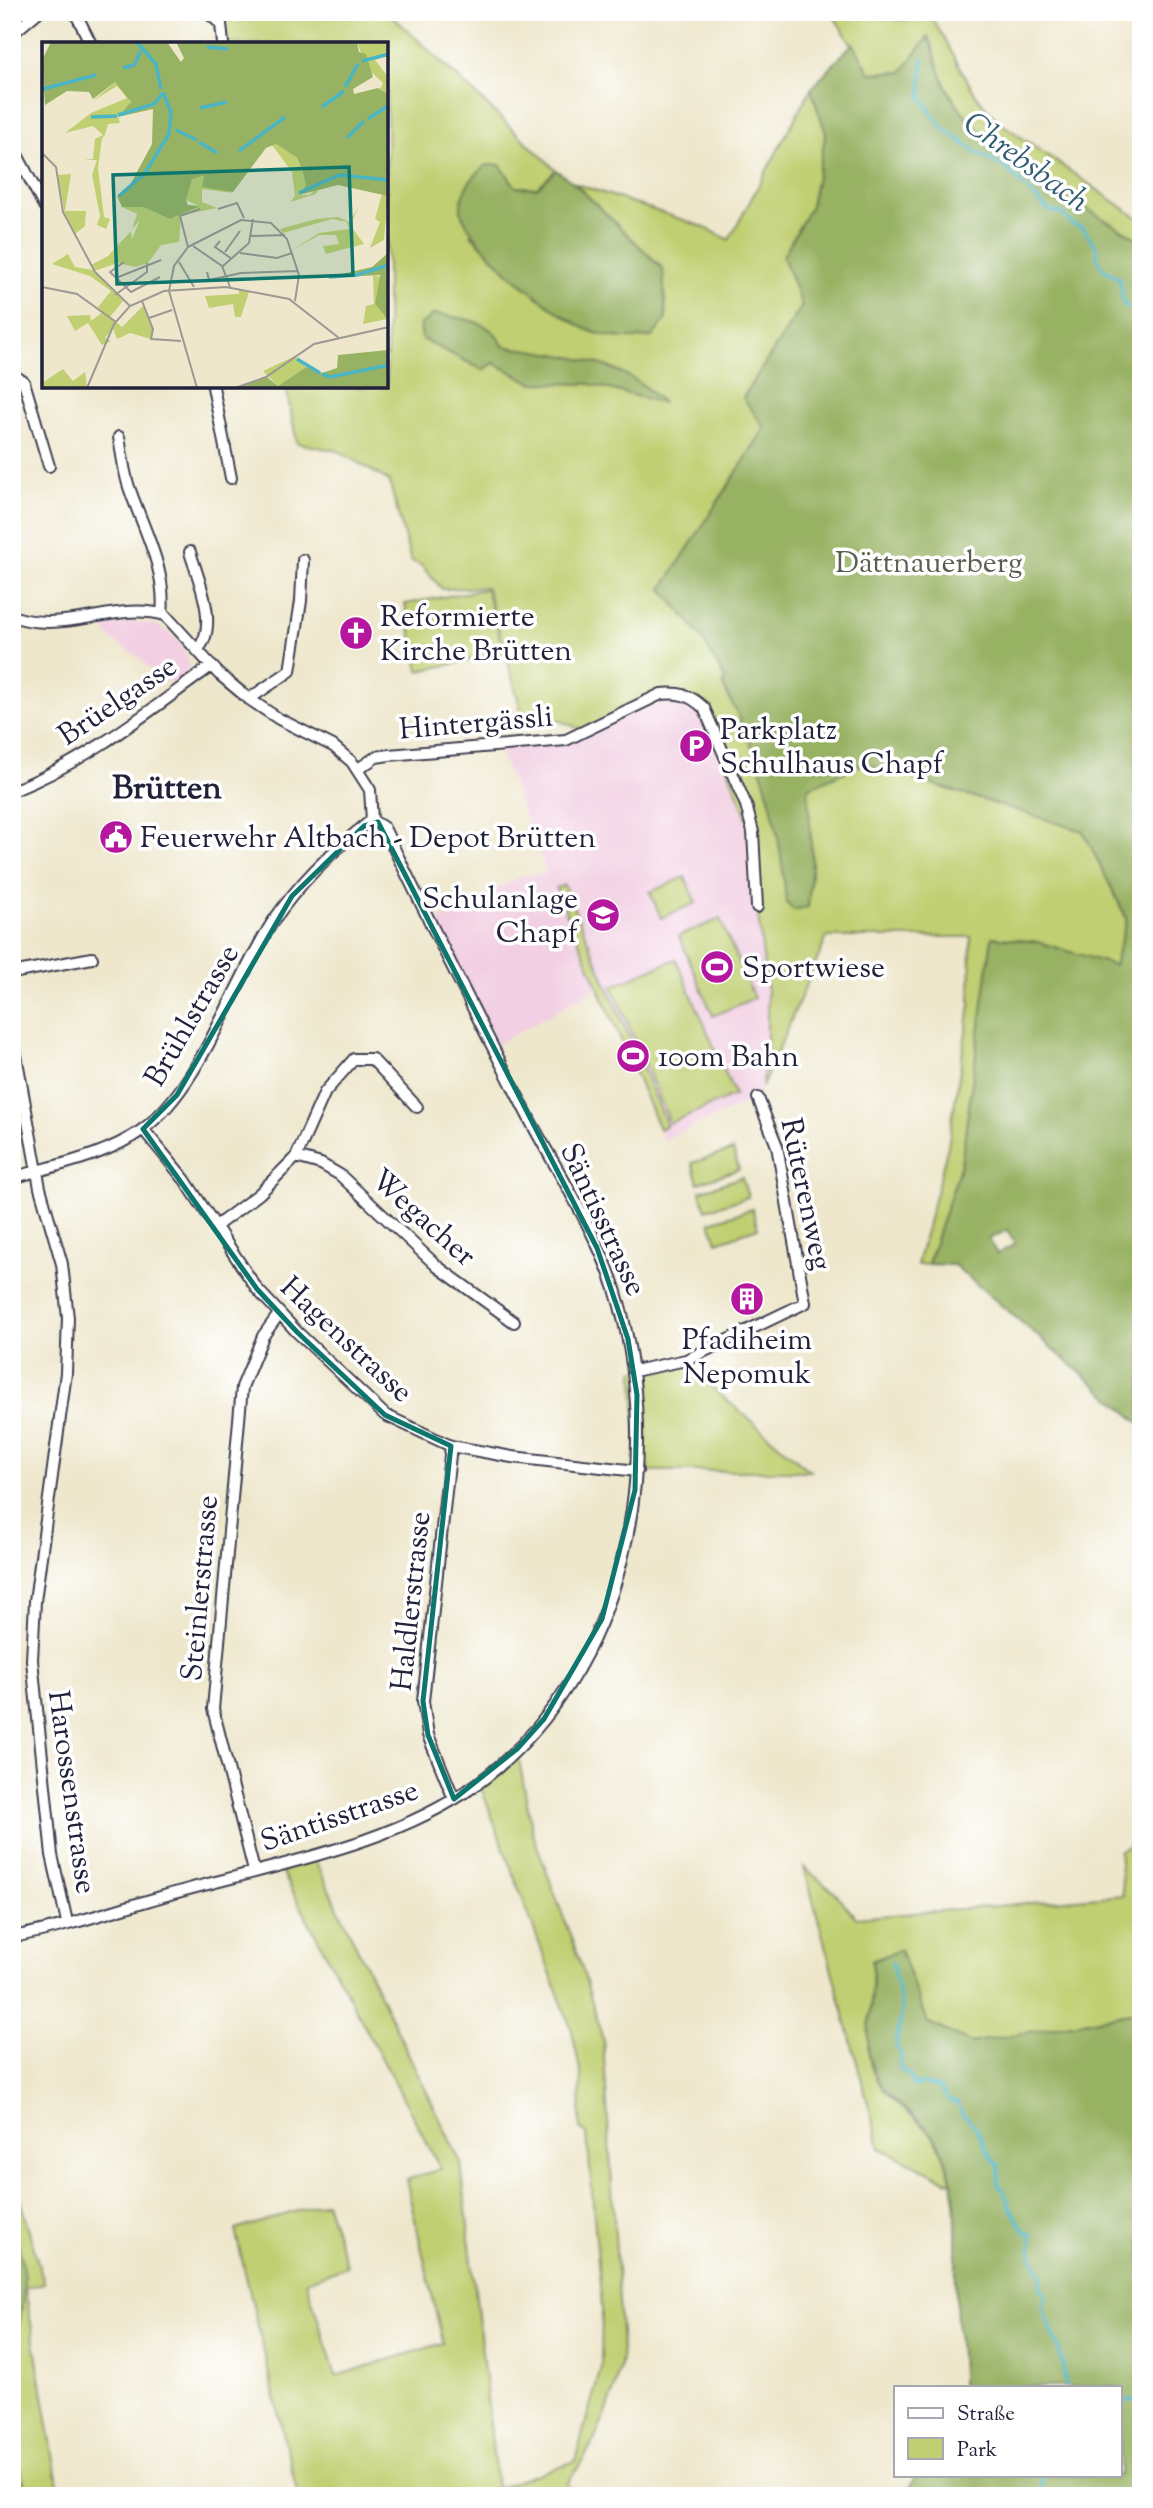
<svg xmlns="http://www.w3.org/2000/svg" width="1153" height="2508" viewBox="0 0 1153 2508" font-family="'Sorts Mill Goudy',serif">
<style>
.built{fill:#f2cfe2}
.green{fill:#c0cf71;stroke:#717856;stroke-width:2}
.forest{fill:#98b263;stroke:#5d6a4f;stroke-width:2;fill-rule:evenodd}
.lines{fill:none;stroke-linecap:round;stroke-linejoin:round}
.stream{stroke:#49b5c5;stroke-width:3.5}
.minor-casing{stroke:#414051;stroke-width:14}
.minor{stroke:#fff;stroke-width:10}
.marked{fill:none;stroke:#0f766e;stroke-width:5;stroke-linejoin:round}
.labels{text-anchor:middle;stroke-width:7;stroke-linejoin:round;paint-order:stroke}
.park-label{font-size:30px;fill:#595f4e;stroke:#fff}
.poi-label{font-size:30px;fill:#22223b;stroke:#fff;text-anchor:start}
.street-label{font-size:30px;fill:#22223b;stroke:#fff}
.water-label{font-size:32px;font-style:italic;fill:#325d72;stroke:#fff}
.quarter-label{font-size:33px;font-weight:bold;fill:#22223b;stroke:#fff}
.inset-river{fill:none;stroke:#49b5c5;stroke-width:3.5}
.inset-road{fill:none;stroke:#9c9892;stroke-width:2}
.view{fill:#0f766e;fill-opacity:0.15;stroke:#0f766e;stroke-width:3.5}
.inset-edge{fill:none;stroke:#22223b;stroke-width:3.5}
</style>
<rect width="100%" height="100%" fill="#fff"/>
<filter id="ink" filterUnits="userSpaceOnUse"><feTurbulence type="fractalNoise" baseFrequency=".0143" numOctaves="2"/><feDisplacementMap in="SourceGraphic" scale="14" xChannelSelector="R" yChannelSelector="G"/><feConvolveMatrix kernelMatrix="1 2 1 2 8 2 1 2 1" color-interpolation-filters="sRGB"/></filter>
<filter id="wash" filterUnits="userSpaceOnUse"><feTurbulence type="fractalNoise" baseFrequency=".00686" numOctaves="4" result="noise"/><feDisplacementMap in="SourceGraphic" scale="28" xChannelSelector="R" yChannelSelector="G"/><feGaussianBlur stdDeviation="1.57" result="paint"/><feColorMatrix in="noise" values="0 0 0 0 0 0 0 0 0 0 0 0 0 0 0 0 0 1.4 0 .05"/><feComposite in="paint" operator="in"/></filter>
<g filter="url(#wash)">
<rect width="100%" height="100%" fill="#eee7cc"/>
<path class="built" d="M135 622 154 624 170 633 184 647 182 650 188 658 189 669 183 674 186 678 177 685 156 677 142 660 111 639 102 626Z
M676 692 704 708 746 805 767 991V1045L758 1098 663 1140 599 987 494 1046 431 924 523 875 547 874 498 747 566 740Z"/>
<path class="green" d="M212 12H388L556 170 537 188 515 187 500 165 471 235 522 285 591 331 663 269 574 183 704 227 729 240 811 89 826 133 811 206 783 256 802 306 743 397 765 428 663 589 701 636 725 679 723 686 748 733 773 801 794 910 808 907 812 862 808 788 864 763 1083 831 1127 919 1114 966 1038 942 992 937 961 1164 928 1264 917 1265 948 1146 970 1006 971 937H827L762 1087 767 1045V991L757 907 753 833 704 708 675 692 582 730 561 721H524L487 587 442 589 421 565 411 561 389 481 338 451 297 443 286 387H387V44H223Z
M831 12 901 20 932 19C958 56 967 94 1002 124L1141 220V241C1074 200 987 160 947 88 938 73 936 53 929 37L902 72 870 73Z
M486 589 504 653 419 671 405 604Z
M685 877 696 903 661 918 650 892Z
M564 885 667 1125 659 1129 556 888Z
M720 919 754 998 713 1016 679 936Z
M676 959 735 1095 670 1123 612 986Z
M733 1150 739 1169 698 1183 692 1163Z
M742 1177 748 1197 706 1210 700 1191Z
M752 1209 758 1228 717 1242 710 1222Z
M682 1362 810 1471H637L634 1371Z
M517 1749 533 1834 582 1968 603 2040 622 2349C619 2393 593 2451 566 2484L582 2496H298L235 2230 326 2202 347 2266 306 2281 336 2376 443 2343 406 2180 441 2169 278 1864 312 1854 461 2163 497 2488 575 2461 601 2367 602 2309 587 2134 580 2129 581 2075 572 2031 479 1782Z
M1141 1839V2011L971 2043 927 2022 900 1950 872 1961C875 1993 863 2041 872 2069 882 2098 910 2111 930 2133 942 2146 947 2166 952 2183L880 2148 804 1867 836 1894 856 1918 1123 1895 1119 1851Z
M12 2173 44 2283 25 2288 60 2496H28L12 2441V2360L21 2315 19 2245 12 2233Z"/>
<path class="forest" d="M928 37C936 53 938 72 946 87 978 152 1080 204 1141 241V1424L954 1265 928 1264 961 1164 992 937 1038 942 1114 965 1127 919 1083 831 864 763 808 788 812 862 808 907 794 910 786 903C779 816 764 762 723 686L725 679 701 636 662 589 765 428 743 398 802 306 783 256 811 206 826 133 811 89 853 43 870 73 902 72ZM1007 1230 1015 1244 997 1254 989 1239Z
M486 165H500L516 187 537 188 556 170 574 183 663 269 666 319 652 337C631 339 614 339 593 332 562 321 458 240 461 205 462 187 474 176 486 165Z
M434 314C458 317 493 320 503 346 556 355 625 358 662 403L590 384 532 383 494 363 483 370 422 339 420 325Z
M900 1950 927 2022 971 2043 1141 2011V2496H907L915 2475H1120V2387H961C962 2357 956 2327 956 2296 954 2245 964 2191 938 2143 921 2113 883 2103 872 2067 861 2034 877 1995 872 1961Z
M12 2233C34 2271 20 2319 12 2360Z
M12 2441 28 2496H12Z"/>
<g class="lines">
<path class="stream" d="M923 58 921 97 941 126 977 153 1006 168 1049 211 1062 213 1072 224 1083 228 1097 248V257L1103 269 1119 278 1124 305 1140 313 1141 325
M892 1963 902 2010 896 2045 901 2054 900 2069 910 2075 914 2086 921 2084 939 2087 950 2102 958 2103 962 2115C984 2126 981 2152 999 2165L998 2185 1003 2188 1009 2206 1026 2233 1032 2234 1031 2256 1042 2273 1040 2289 1046 2294 1043 2309C1048 2323 1053 2333 1058 2346 1063 2358 1064 2375 1066 2387
M1120 2403 1141 2398
M1040 2496 1043 2475"/>
</g>
</g>
<g filter="url(#ink)">
<g class="lines">
<g class="minor-casing">
<path id="minor" d="M75 12 91 44
M207 12 221 24 223 44
M12 34 38 12
M12 145 44 206
M12 374 24 382 49 466
M213 387 231 478
M119 437C122 454 124 474 130 490 144 530 167 571 162 614
M190 552C198 579 220 627 197 650
M12 616C65 635 116 601 165 615L219 674 249 699 279 719 333 746 352 762 370 790 372 820
M249 699 290 671 301 601 303 560
M358 769 376 757 389 755 566 740 661 694C680 692 690 695 704 708L746 805 753 832 757 907
M12 791C86 762 148 712 211 666
M12 973 92 958
M12 1033 40 1188 62 1264 68 1318 66 1373 35 1601 32 1660 52 1855 67 1922
M143 1129 185 1180 257 1289 297 1332 385 1415 451 1446 512 1457 637 1471
M296 1157 321 1164 340 1175 438 1267 514 1322
M12 1178C56 1165 104 1157 142 1130 201 1087 232 985 272 923 298 884 335 848 372 820
M216 1226 259 1194 296 1157 325 1092 354 1059H372L417 1107
M634 1371 686 1360 805 1303 777 1146 758 1098
M451 1446 423 1701 428 1735 454 1799
M254 1871 213 1709 242 1387 263 1336 279 1314
M12 1937C68 1927 123 1907 178 1892 275 1865 395 1844 477 1784 627 1673 668 1460 615 1289 597 1233 559 1174 531 1122 481 1025 432 927 384 828L372 820"/>
</g>
<use href="#minor" class="minor"/>
</g>
</g>
<path class="marked" d="M378 822 597 1248 628 1339 637 1395 635 1490 602 1619 544 1719 517 1749 454 1799 428 1735 423 1701 451 1446 385 1415 297 1332 257 1289 143 1129 177 1095 292 896 364 826Z"/>
<defs>
<g id="church-disc" transform="scale(1.75)"><circle r="9.5" fill="#b5179e" stroke="#fff"/><path d="M-1.2-6h2.4v3.5h3.3v2.4h-3.3V6h-2.4V-.1h-3.3v-2.4h3.3Z" fill="#fff"/></g>
<g id="parking-disc" transform="scale(1.75)"><circle r="9.5" fill="#b5179e" stroke="#fff"/><path d="M-3.5-5.5H1a3.5 3.5 0 0 1 0 7H-1V5.5H-3.5ZM-1-3.4V-.6H.8a1.4 1.4 0 0 0 0-2.8Z" fill="#fff"/></g>
<g id="civic-disc" transform="scale(1.75)"><circle r="9.5" fill="#b5179e" stroke="#fff"/><path d="M-.6-6.5H3V-4.5H.6V-3L4-1V1h2V6H-6V1h2V-1L-.6-3ZM-1.2 2.5V6h2.4V2.5Z" fill="#fff"/></g>
<g id="school-disc" transform="scale(1.75)"><circle r="9.5" fill="#b5179e" stroke="#fff"/><path d="M0-5L7-2L0 1L-7-2ZM-4 1L0 2.5L4 1V4Q0 6-4 4Z" fill="#fff"/></g>
<g id="stadium-disc" transform="scale(1.75)"><circle r="9.5" fill="#b5179e" stroke="#fff"/><path d="M0-5a6.5 5 0 1 0 0 10a6.5 5 0 1 0 0-10ZM-3.5-1.8h7v3.6h-7Z" fill="#fff"/></g>
<g id="building-disc" transform="scale(1.75)"><circle r="9.5" fill="#b5179e" stroke="#fff"/><path d="M-4-6H4V6H1V3H-1V6H-4ZM-2.5-4.3h1.7v1.8h-1.7ZM.8-4.3h1.7v1.8H.8ZM-2.5-1h1.7V.8h-1.7ZM.8-1h1.7V.8H.8Z" fill="#fff"/></g>
</defs>
<g fill-rule="evenodd">
<use href="#church-disc" x="356" y="633"/>
<use href="#parking-disc" x="696" y="746"/>
<use href="#civic-disc" x="116" y="837"/>
<use href="#school-disc" x="603" y="915"/>
<use href="#stadium-disc" x="717" y="967"/>
<use href="#stadium-disc" x="633" y="1056"/>
<use href="#building-disc" x="747" y="1299"/>
</g>
<g class="labels">
<g class="park-label">
<text x="929" y="572">Dättnauerberg</text>
</g>
<g class="poi-label">
<text x="380" y="626">Reformierte<tspan x="380" dy="34">Kirche Brütten</tspan></text>
<text x="720" y="739">Parkplatz<tspan x="720" dy="34">Schulhaus Chapf</tspan></text>
<text x="140" y="847">Feuerwehr Altbach - Depot Brütten</text>
<text x="578" y="908" text-anchor="end">Schulanlage<tspan x="578" dy="34">Chapf</tspan></text>
<text x="742" y="977">Sportwiese</text>
<text x="658" y="1066">100m Bahn</text>
<text x="747" y="1349" text-anchor="middle">Pfadiheim<tspan x="747" dy="34">Nepomuk</tspan></text>
</g>
<g class="street-label">
<text transform="translate(117 700) rotate(-34)" y="10">Brüelgasse</text>
<text transform="translate(476 722) rotate(-5)" y="10">Hintergässli</text>
<text transform="translate(191 1015) rotate(-60)" y="10">Brühlstrasse</text>
<text transform="translate(807 1194) rotate(78)" y="10">Rüterenweg</text>
<text transform="translate(424 1217) rotate(42)" y="10">Wegacher</text>
<text transform="translate(604 1219) rotate(65)" y="10">Säntisstrasse</text>
<text transform="translate(347 1339) rotate(43)" y="10">Hagenstrasse</text>
<text transform="translate(199 1588) rotate(-85)" y="10">Steinlerstrasse</text>
<text transform="translate(410 1601) rotate(-84)" y="10">Haldlerstrasse</text>
<text transform="translate(73 1792) rotate(82)" y="10">Harossenstrasse</text>
<text transform="translate(339 1815) rotate(-19)" y="10">Säntisstrasse</text>
</g>
<g class="water-label">
<text transform="translate(1027 161) rotate(36)" y="11">Chrebsbach</text>
</g>
<g class="quarter-label">
<text x="167" y="798">Brütten</text>
</g>
</g>
<g transform="translate(42 42)">
<rect width="346" height="346" fill="#eee7cc"/>
<path d="M315 0H345L346 14 333 18 346 35V52L338 47 341 41 325 26ZM73 40 83 48 89 62 76 74 78 81 66 82 63 93 60 96 56 126 62 175 68 177 64 187 55 183 58 174 50 133 55 118H42L51 117 53 97 61 93 51 84 23 91 49 71 85 56 75 44 51 59ZM234 102 253 114 260 127 264 143 257 153H267L277 145 274 152 248 160 253 154 250 130 230 103ZM29 132 23 169H44L43 184 33 192 23 173 16 133ZM158 132 162 133 160 145 181 147 191 151 160 147V160L175 166 139 173 137 200 119 203 106 221 93 225 76 221 52 229 81 259 68 275 80 285 102 263 111 288 109 297 88 291 75 297 71 286 63 296 69 299 60 303 46 281 33 289 25 274 48 273 49 279 61 270 56 265 69 249 48 234 10 222 26 212 33 225 51 228 49 223 66 214 89 189 90 197 98 178 90 187 95 172 80 165H101L128 177 157 164 144 158 149 137ZM340 152 346 154 342 198 328 206 338 180 333 177ZM317 165 308 183 322 202 284 212 281 204 297 202 294 193H277L249 209 277 191 307 187 305 180 290 177 241 191 238 187 274 177 296 175 307 180ZM331 233 338 235 333 262 345 277 321 282 324 264 332 262ZM197 248 207 250 199 275H193L191 262 167 266 163 254 197 252ZM253 314 264 325 236 344 221 329ZM21 327 31 339 43 330 45 346H3L0 341Z" fill="#c0cf71"/>
<path d="M9 0H125L139 20 142 16 134 0H315L317 10 324 12 331 35 311 47 312 52 336 46 346 52V154L296 143 257 153 264 143 260 127 254 115 234 102 224 106 191 150 160 145 162 133 150 137 144 158 146 163 158 164 128 177 101 165H80L75 154 88 143 110 102 111 67 76 75 89 60 73 40 51 57 47 50 25 49 3 63 0 18ZM346 211V278L333 262 338 233 283 236 330 225ZM346 308V346H193L225 335 236 344 264 325 280 331 295 326 296 313Z" fill="#98b263"/>
<path class="inset-river" d="M95 0 114 22 119 47M165 5 186 7M320 19 347 12M81 26 92 23 99 9M303 45 316 22M1 47 54 33M280 65 302 49M158 66 185 60M76 73 112 62 121 51M49 75 75 74M326 77 347 63M134 88 155 98M305 96 322 79M157 100 175 111M197 109 243 75M257 151 297 133 347 138M77 154 103 131 127 92 129 70 121 50M287 235 315 233 347 223M255 317 278 331M280 332 288 335 347 323"/>
<path class="inset-road" d="M0 111 14 125 21 170 53 230 88 264M176 167 195 161 202 176M209 194 243 193M178 199 173 205 190 217M151 204 180 224 188 245M146 205 199 178 229 181 245 197 257 233 253 259M146 205 138 174 158 167M183 210 198 189M198 211 235 216 250 211M82 220 68 230 89 250 118 235M137 220 152 245M181 224 207 201 211 177M165 230 167 238 199 231 256 229M74 236 119 218M0 245 35 252 74 280M127 249 155 346M127 249 132 224 146 205M73 253 105 230V221M100 259 111 287 109 297 139 299M107 276 130 268M45 346 72 282 88 264 122 249 184 245 247 257 297 296M193 346 224 335 272 302 347 285"/>
<path class="view" d="M307 125 311 233 75 242 71 133Z"/>
<rect width="346" height="346" class="inset-edge"/>
</g>
<rect width="1153" height="2508" fill="none" stroke="#fff" stroke-width="42"/>
<rect x="894" y="2386" width="228" height="91" fill="#ffffff" stroke="#a7a7b1" stroke-width="2"/>
<rect x="908" y="2408" width="35" height="10" fill="#ffffff" stroke="#a7a7b1" stroke-width="2"/>
<text x="957" y="2420" font-size="21" fill="#22223b">Straße</text>
<rect x="908" y="2438" width="35" height="21" fill="#c0cf71" stroke="#a7a7b1" stroke-width="2"/>
<text x="957" y="2456" font-size="21" fill="#22223b">Park</text>
</svg>
